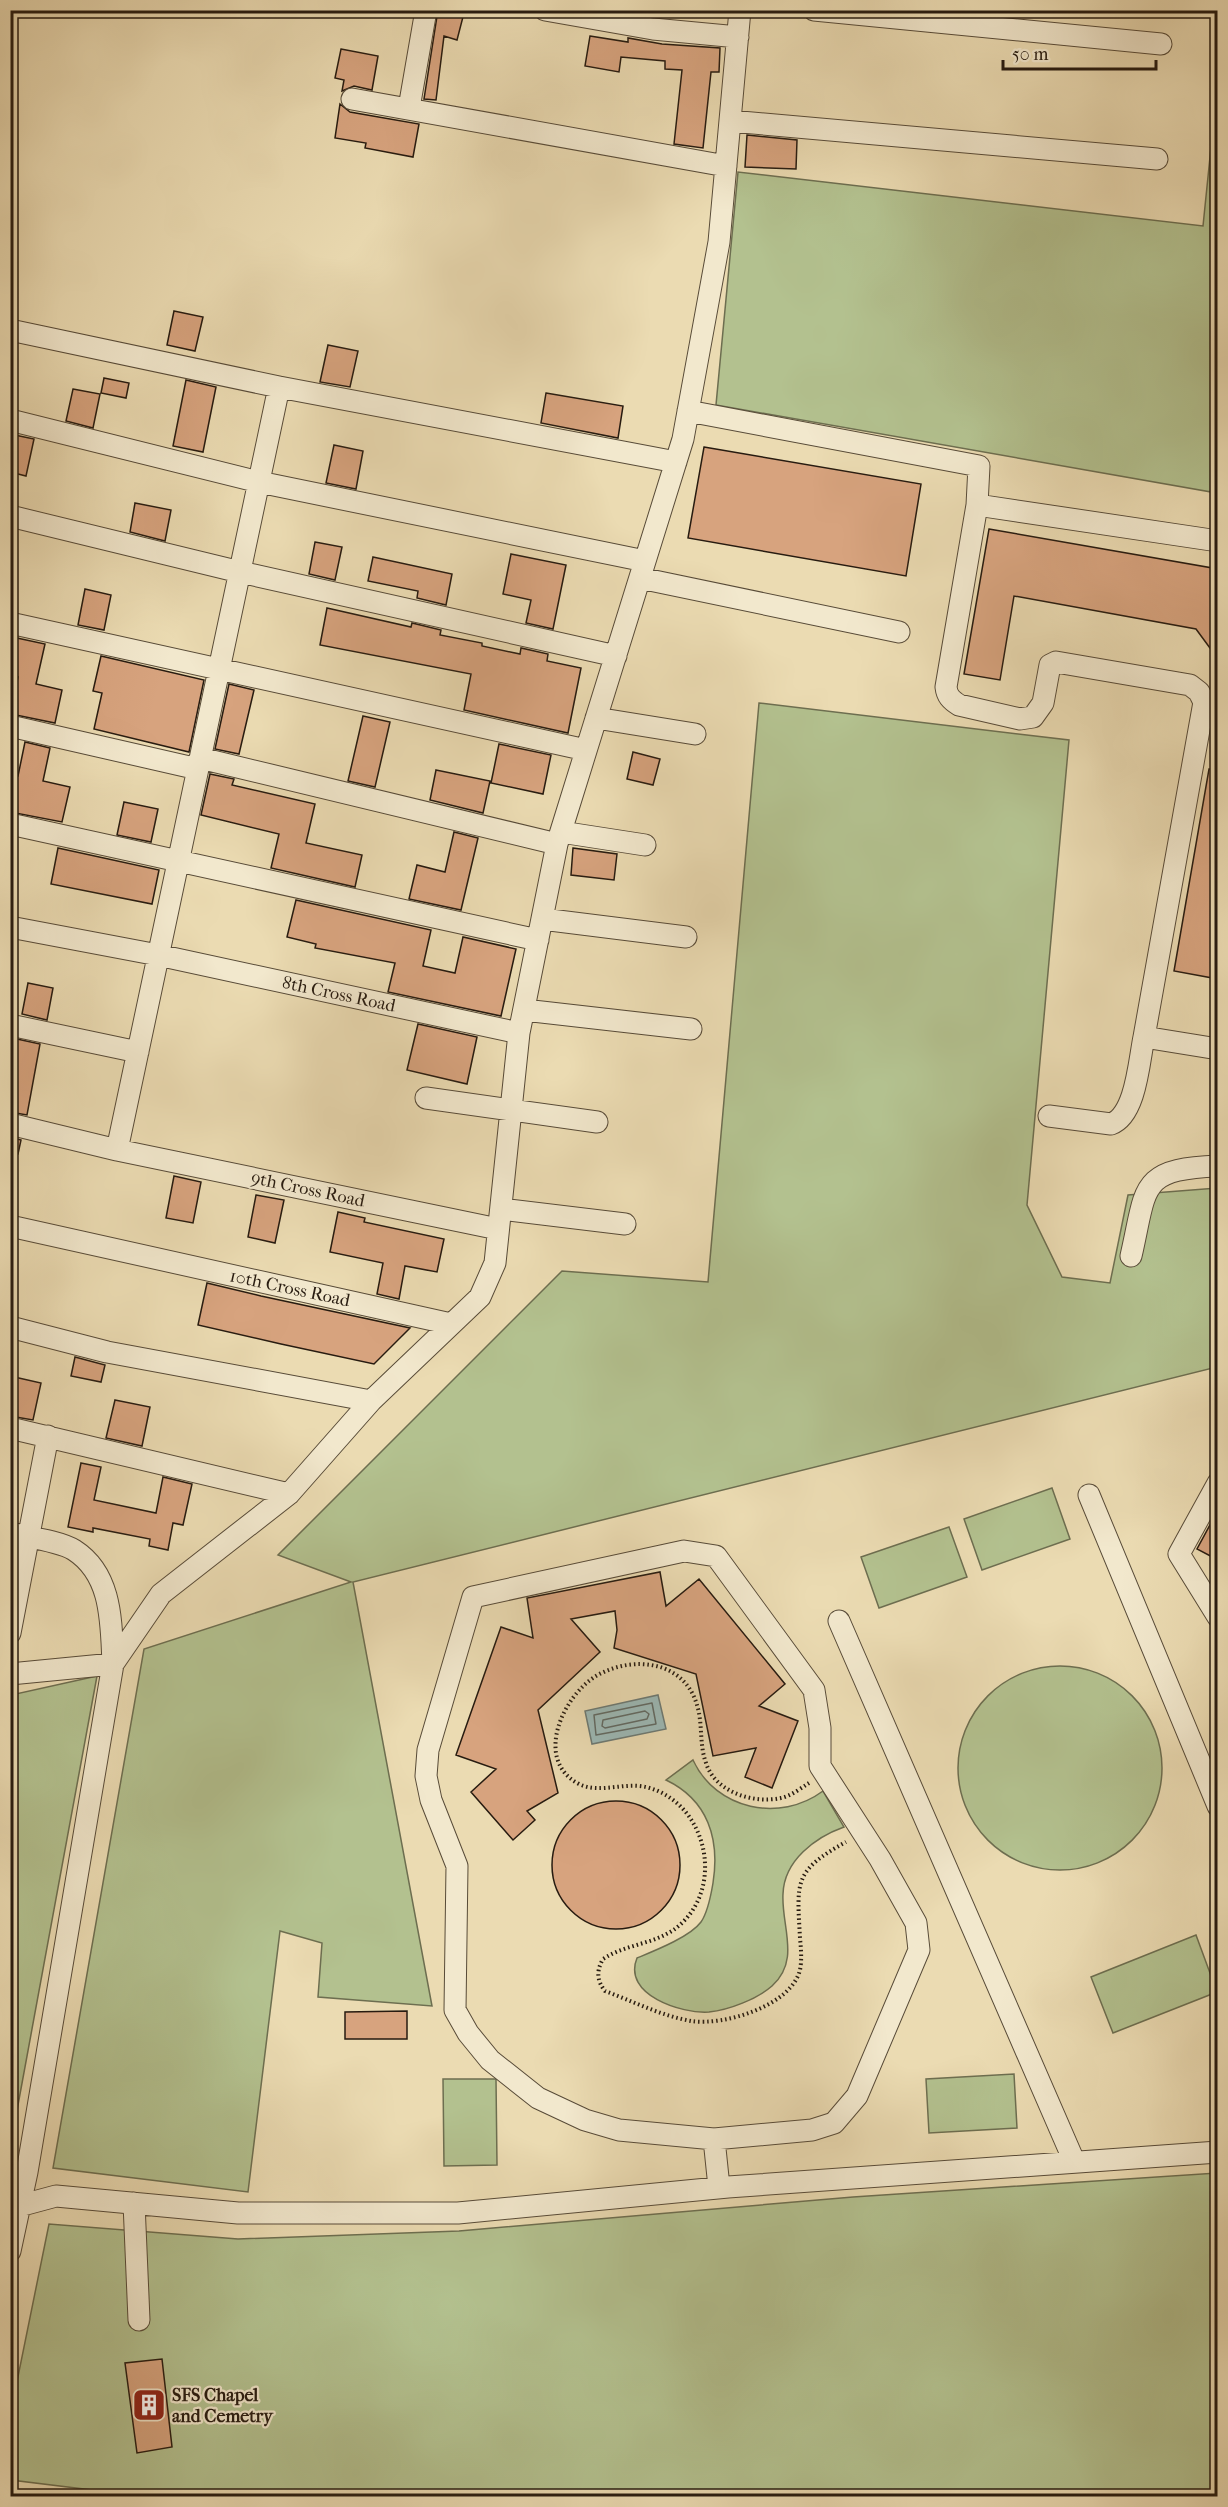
<svg xmlns="http://www.w3.org/2000/svg" width="1228" height="2507" viewBox="0 0 1228 2507" font-family="'IM FELL French Canon',serif">
<style>
.green{fill:#b3c18f;stroke:#6d6e50;stroke-width:1.5}
.water{fill:#9cb9b6;stroke:#6d7a74;stroke-width:1.5}
.lines{fill:none;stroke-linecap:round;stroke-linejoin:round}
.shore{stroke:#626a63;stroke-width:1.5}
.building{fill:#d7a37e;stroke:#271b10;stroke-width:1.5}
.minor-casing{stroke:#584b38;stroke-width:23}
.path{stroke:#271b10;stroke-width:4;stroke-dasharray:1.5 3;stroke-linecap:butt}
.minor{stroke:#f2e8cd;stroke-width:21}
.labels{text-anchor:middle;stroke-width:4.5;stroke-linejoin:round;paint-order:stroke}
.street-label{font-size:18px;fill:#271b10;stroke:#f2e8cd}
.poi-label{font-size:18px;font-weight:bold;fill:#271b10;stroke:#f2e8cd;text-anchor:start}
</style>
<rect width="100%" height="100%" fill="#ebdbb2"/>
<filter id="stains"><feTurbulence type="fractalNoise" baseFrequency=".00333" numOctaves="4"/><feColorMatrix values="0 0 0 0 .2 0 0 0 0 .09 0 0 0 0 .02 0 0 0 .5 -.17"/></filter>
<radialGradient id="worn" r=".72"><stop offset=".6" stop-color="#630" stop-opacity="0"/><stop offset="1" stop-color="#630" stop-opacity=".3"/></radialGradient>
<path class="green" d="M1217 88V493L716 405 738 172 1203 226Z
M759 703 1069 740 1027 1205 1062 1277 1110 1283 1128 1195 1217 1188V1367L353 1582 432 2006 318 1997 322 1943 280 1931 248 2192 53 2168 144 1649 351 1582 278 1555 562 1271 708 1282Z
M1052 1488 1070 1539 982 1570 964 1519Z
M949 1527 967 1577 879 1608 861 1557Z
M958 1768a102 102 0 1 1 204 0a102 102 0 1 1-204 0Z
M97 1676 11 2143V1695Z
M693 1760C716 1810 780 1823 823 1791L844 1827C816 1837 784 1860 783 1894 781 1926 801 1960 772 1986 757 1999 729 2010 709 2012 682 2014 622 1995 637 1958 654 1951 690 1937 701 1922 708 1912 711 1895 713 1883 720 1839 708 1800 666 1780Z
M1196 1935 1217 1992 1113 2033 1091 1977Z
M1014 2074 1017 2128 929 2133 926 2079Z
M443 2079H496L497 2165 444 2166Z
M1217 2173V2496H141L11 2480V2411L49 2224 238 2239 459 2231 853 2197Z"/>
<path class="water" d="M658 1695 666 1729 592 1744 585 1711Z"/>
<g class="lines">
<path class="shore" d="M652 1703 656 1724 596 1735 594 1715Z
M645 1711 649 1714 647 1719 605 1728 602 1726 603 1720Z"/>
</g>
<path class="building" d="M438 10 464 13 457 40 444 36 436 100 424 99Z
M590 36 628 42V38L662 44 720 48 719 72H711L703 148 674 144 682 70 665 69V61L621 57 619 72 585 66Z
M341 49 378 56 372 90 354 86 342 91 344 80 335 78Z
M340 104 350 112 419 124 413 157 365 148 366 143 335 138Z
M747 135 797 140 796 169 745 167Z
M174 311 203 317 195 351 167 345Z
M328 345 358 351 350 387 320 382Z
M104 378 129 383 126 398 101 393Z
M186 380 216 387 203 452 173 446Z
M73 389 100 394 93 428 66 421Z
M546 393 623 406 618 438 541 423Z
M10 434 34 439 26 476 10 472Z
M334 445 363 451 356 489 326 483Z
M704 447 921 484 906 576 688 538Z
M135 503 171 510 165 541 130 532Z
M989 529 1218 569V659L1196 629 1014 596 1000 680 964 674Z
M315 542 342 547 335 580 309 574Z
M511 554 566 565 553 629 526 623 531 600 503 594Z
M373 557 452 574 446 605 417 598 418 591 368 581Z
M85 589 111 595 104 630 78 625Z
M327 608 411 627 412 623 441 630 440 635 482 643V646L520 654 521 648 548 654 547 661 581 668 568 733 464 710 471 674 320 645Z
M17 638 45 644 36 684 62 690 55 723 11 714 18 677 10 676Z
M101 656 204 680 189 752 94 729 102 693 93 691Z
M229 684 254 690 239 754 215 749Z
M363 716 390 722 375 787 348 781Z
M25 742 50 748 43 781 70 787 62 822 10 812 15 776H18Z
M499 744 551 755 543 794 491 783Z
M633 752 660 759 653 785 627 779Z
M1209 769 1218 770V979L1174 971Z
M436 770 490 781 483 813 430 800Z
M210 774 234 779 232 785 315 804 306 843 362 855 355 887 271 868 279 834 201 815Z
M124 802 158 809 151 842 117 835Z
M454 832 478 838 461 910 409 899 417 865 445 872Z
M58 848 159 870 152 904 51 884Z
M573 848 617 854 614 880 571 875Z
M296 900 431 930 423 966 455 973 463 937 516 949 501 1016 388 992 395 963 315 948 316 944 287 937Z
M28 983 53 988 47 1020 22 1014Z
M418 1024 477 1037 467 1084 407 1070Z
M17 1039 40 1044 27 1115 10 1112V1042L16 1043Z
M10 1137 21 1140 18 1154H10Z
M174 1176 201 1182 193 1223 166 1218Z
M256 1195 284 1200 275 1243 248 1237Z
M338 1212 365 1218 364 1222 444 1239 437 1272 405 1266 399 1299 377 1294 383 1263 330 1252Z
M207 1283 261 1296 410 1328 374 1364 281 1344 198 1325Z
M75 1357 105 1365 101 1382 71 1376Z
M10 1376 41 1383 33 1420 10 1416Z
M115 1400 150 1407 142 1446 106 1438Z
M81 1463 101 1467 94 1500 156 1513 163 1477 192 1484 183 1525 173 1523 168 1550 149 1546 150 1539 93 1528V1532L68 1527Z
M1218 1510V1560L1197 1549Z
M660 1572 666 1606 699 1579 785 1684 759 1706 798 1721 772 1788 745 1777 756 1748 713 1756 696 1674 614 1648 617 1630 615 1611 571 1619 600 1652 538 1710 558 1793 527 1811 535 1820 513 1840 471 1792 496 1769 456 1755 501 1627 533 1638 527 1598Z
M552 1865a64 64 0 1 1 128 0a64 64 0 1 1-128 0Z
M407 2011V2039H345V2012Z
M162 2359 172 2447 137 2453 125 2363Z"/>
<g class="lines">
<g class="minor-casing">
<path id="minor" d="M545 10 653 29 738 37
M814 10 1161 44
M352 99 726 166
M409 108 426 10
M730 121 1157 159
M10 330 279 387 676 462
M688 411 979 466 977 505 1218 541
M10 420 259 482 645 561
M977 505 946 687C947 696 951 700 959 705L1020 719 1033 717 1043 703 1050 665 1056 662 1190 685 1199 692 1204 702 1144 1037 1218 1049
M10 516 240 572 616 656
M640 578 899 632
M10 623 586 750
M596 718 695 734
M10 726 198 769
M200 758 557 844
M10 824 538 940
M561 832 645 845
M542 919 686 937
M10 927 158 955 519 1033
M524 1010 691 1029
M10 1025 138 1052
M426 1098 597 1122
M1049 1116 1111 1124C1136 1115 1139 1061 1144 1037
M10 1124 117 1150 498 1229
M117 1150 279 387
M501 1209 625 1224
M10 1226 451 1324
M1131 1256C1147 1187 1138 1169 1218 1166
M10 1327 107 1352 371 1401
M10 1428 289 1494
M1218 1483 1179 1554 1218 1617
M1089 1495 1218 1806
M10 1533C27 1537 60 1541 74 1550 113 1575 111 1624 113 1664L10 1674
M684 1551 716 1556 814 1690 820 1728V1766L880 1859 916 1923 919 1950 857 2096 834 2123 812 2130 714 2139 619 2130 585 2120 538 2098 490 2060 468 2033 455 2010 457 1866 431 1800 426 1776 428 1750 473 1597Z
M839 1621 1074 2161
M10 1633 48 1436
M714 2139 719 2187
M134 2203 139 2320
M10 2205 19 2206 56 2196 238 2213H458L728 2187 1218 2152
M10 2251 27 2172 113 1664 161 1594 289 1494 371 1401 480 1297 495 1263 519 1033 557 844 683 439 719 242 740 10"/>
</g>
<path class="path" d="M809 1783C801 1788 791 1796 781 1798 753 1804 715 1792 706 1763 699 1744 703 1724 697 1705 684 1660 632 1655 596 1676 563 1696 533 1760 579 1784 599 1794 624 1782 646 1787 704 1801 725 1880 683 1922 660 1945 629 1942 603 1959 596 1971 597 1981 605 1991 632 2001 662 2016 691 2021 724 2026 791 2006 800 1970 802 1960 801 1949 800 1938 797 1882 793 1871 846 1842"/>
<use href="#minor" class="minor"/>
</g>
<defs>
<g id="building-square" transform="scale(1.725)"><rect x="-9" y="-9" width="18" height="18" rx="4" fill="#8f2418" stroke="#f2e8cd"/><path d="M-4-6H4V6H1V3H-1V6H-4ZM-2.5-4.3h1.7v1.8h-1.7ZM.8-4.3h1.7v1.8H.8ZM-2.5-1h1.7V.8h-1.7ZM.8-1h1.7V.8H.8Z" fill="#fff"/></g>
</defs>
<g fill-rule="evenodd">
<use href="#building-square" x="149" y="2405"/>
</g>
<g class="labels">
<g class="street-label">
<text transform="translate(339 994) rotate(12)" y="6">8th Cross Road</text>
<text transform="translate(308 1189) rotate(12)" y="6">9th Cross Road</text>
<text transform="translate(290 1288) rotate(12)" y="6">10th Cross Road</text>
</g>
<g class="poi-label">
<text x="172" y="2401">SFS Chapel<tspan x="172" dy="21">and Cemetry</tspan></text>
</g>
</g>
<rect width="1228" height="2507" fill="none" stroke="#ebdbb2" stroke-width="36"/>
<rect x="12" y="12" width="1204" height="2483" fill="none" stroke="#271b10" stroke-width="3"/>
<rect x="18" y="18" width="1192" height="2471" fill="none" stroke="#271b10" stroke-width="1.5"/>
<path d="M1003 60v9h153v-9" fill="none" stroke="#271b10" stroke-width="3"/>
<text x="1012" y="60" font-size="18" fill="#271b10" stroke="#f2e8cd" stroke-width="4.5" paint-order="stroke">50 m</text>
<rect width="100%" height="100%" filter="url(#stains)"/>
<rect width="100%" height="100%" fill="url(#worn)"/>
</svg>
